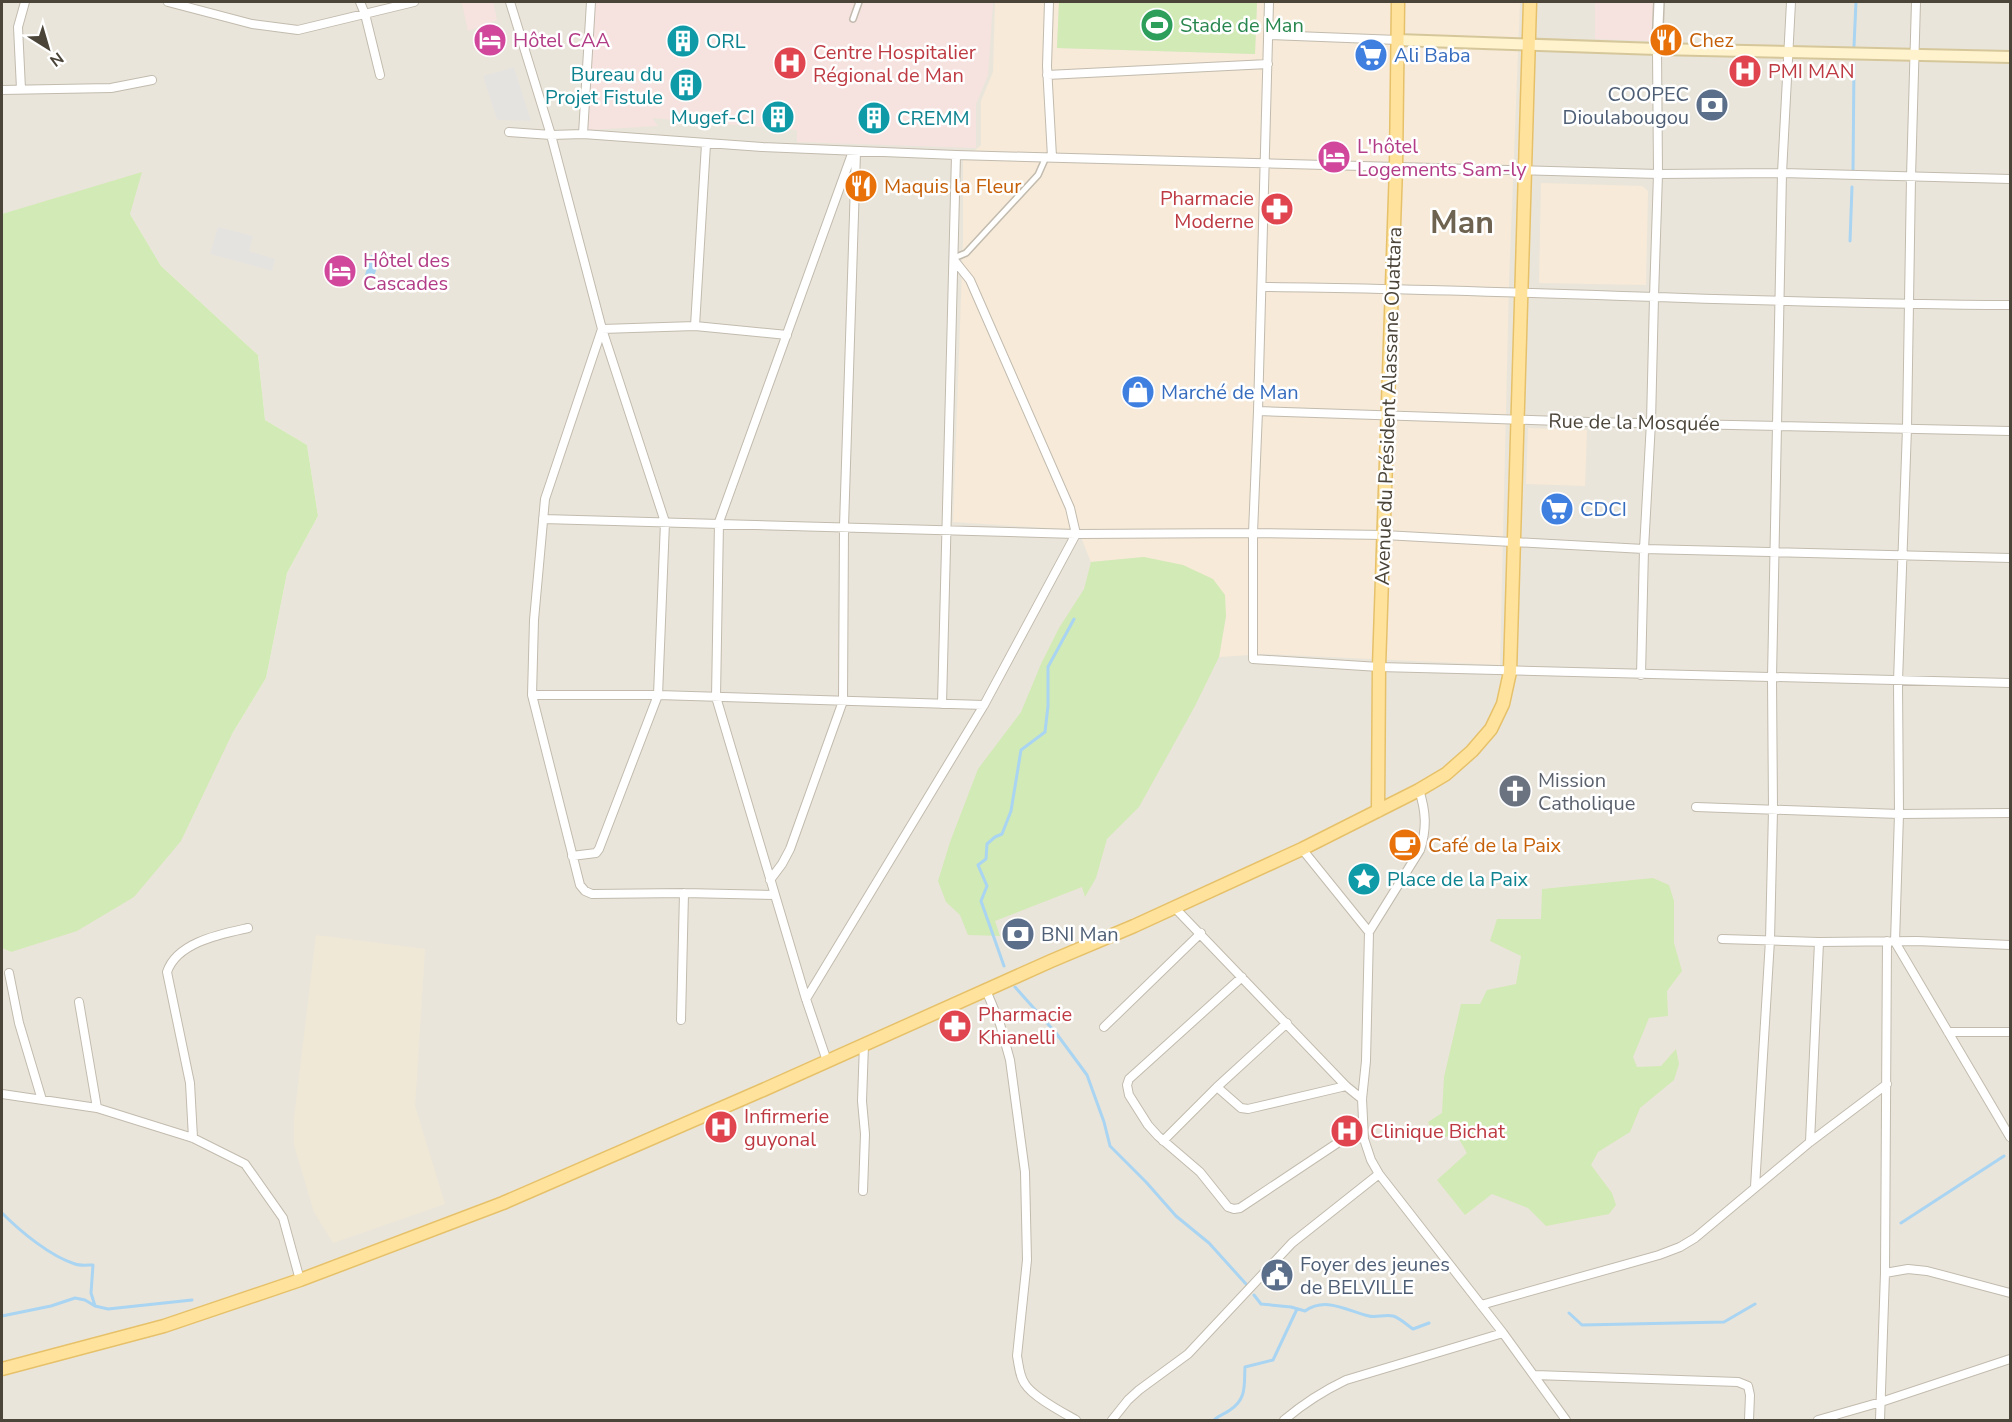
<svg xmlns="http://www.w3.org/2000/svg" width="2012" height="1422" viewBox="0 0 2012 1422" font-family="'Nunito Sans',sans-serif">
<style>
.residential{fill:#eae5da}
.commercial{fill:#f7ead8}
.education{fill:#efe8d6}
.medical{fill:#f6e3e0}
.green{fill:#d2eab5}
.parking{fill:#e5e3e0}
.water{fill:#a9d4f2}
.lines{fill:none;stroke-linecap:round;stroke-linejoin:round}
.stream{stroke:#a9d4f2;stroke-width:3}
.pedestrian-casing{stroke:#c2bbae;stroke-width:8}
.minor-casing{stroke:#c2bbae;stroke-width:10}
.tertiary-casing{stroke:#c2bbae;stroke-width:12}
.secondary-casing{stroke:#d6c79b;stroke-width:14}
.primary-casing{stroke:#e6c16a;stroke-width:15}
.pedestrian{stroke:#fff;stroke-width:5}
.minor{stroke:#fff;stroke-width:8}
.tertiary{stroke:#fff;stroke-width:9}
.secondary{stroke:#fff3cd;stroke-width:10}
.primary{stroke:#ffe39c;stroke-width:12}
.labels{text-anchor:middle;stroke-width:5;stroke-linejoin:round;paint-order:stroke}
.leisure-label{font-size:20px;fill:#27864d;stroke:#fff;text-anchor:start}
.hotel-label{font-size:20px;fill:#b23c85;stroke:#fff;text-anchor:start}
.food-label{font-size:20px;fill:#c56008;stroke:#fff;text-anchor:start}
.culture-label{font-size:20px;fill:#0d838f;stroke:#fff;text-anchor:start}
.health-label{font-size:20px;fill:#be3a42;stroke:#fff;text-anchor:start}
.shop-label{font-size:20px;fill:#366cbe;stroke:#fff;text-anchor:start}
.service-label{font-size:20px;fill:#4e5e75;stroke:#fff;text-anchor:start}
.street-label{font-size:20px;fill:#4b4439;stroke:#fff}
.worship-label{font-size:20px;fill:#5b616d;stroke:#fff;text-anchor:start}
.town-label{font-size:32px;font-weight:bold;fill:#6e6250;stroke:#fff}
</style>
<rect width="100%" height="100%" fill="#f6f3ec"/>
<path class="residential" d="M2 2H2010V1420H2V948L11 952 232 734 266 678 287 573 318 516 307 445 265 420 258 355 161 266 130 214 38 204 2 214Z"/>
<path class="commercial" d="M995 2H1059L1057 48 1255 54 1257 2H1520L1509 283 1500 665 1265 654 1219 657 1226 616 1144 557 1091 562 1078 530 953 522 963 242V161L981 145V101L993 72Z
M1541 183 1642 186 1648 191 1646 285 1539 283Z
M1528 428 1587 430 1585 486 1526 484Z"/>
<path class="education" d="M316 935 425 949 415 1106 445 1204 333 1243 314 1212 294 1145V1119Z"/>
<path class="medical" d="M468 2H493L497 20 468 31 462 3Z
M595 2H993L988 75 976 104V148L797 142V130L652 118 658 126 588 130Z
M1595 2H1655L1650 41 1595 39Z"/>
<path class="green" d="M1059 2H1257L1255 54 1057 48Z
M142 172 130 214 161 266 258 355 265 420 307 445 318 516 287 573 266 678 232 734 181 841 134 897 77 931 11 952 2 948V214Z
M1144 557 1183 565 1213 579 1225 595 1226 616 1219 657 1195 706 1139 807 1107 839 1096 878 1085 897 1082 887 995 921 1000 936 968 935 960 915 946 902 938 881 950 842 978 769 1021 712 1041 664 1059 628 1084 589 1091 562Z
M1653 878 1669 885 1674 901V943L1682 971 1667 991 1668 1016 1649 1018 1633 1057 1637 1067 1661 1066 1676 1049 1679 1064 1674 1080 1640 1108 1630 1132 1598 1152 1591 1165 1612 1193 1616 1205 1609 1214 1546 1226 1528 1208 1492 1194 1465 1215 1437 1180 1467 1153 1456 1134 1435 1140 1428 1122 1442 1113 1444 1077 1461 1004H1480L1487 990 1516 984 1521 956 1490 941 1497 919H1541L1542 889Z"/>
<path class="parking" d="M514 67 531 121 497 120 483 76Z
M218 227 253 236 249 251 275 259 272 271 210 254Z"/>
<path class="water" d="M371 255 380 257 374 277 365 275Z"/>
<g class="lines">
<path class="stream" d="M1854 46 1856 2
M1853 171 1854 64
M1850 241 1852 187
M1004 966 981 901 987 886 978 865 986 859 987 844 995 837 1002 834 1011 811 1021 750 1045 732 1048 706V667L1074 619
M1015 987 1056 1033 1087 1075 1104 1122 1110 1146 1146 1182 1176 1216 1209 1243 1246 1284
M2 1213C21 1232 50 1256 75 1264 80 1266 87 1265 93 1265L91 1293 95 1306 108 1309 192 1300
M1901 1223 2004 1156
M1254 1295 1261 1304 1291 1307 1305 1311C1326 1296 1347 1311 1369 1316 1376 1318 1385 1314 1393 1316 1400 1318 1407 1325 1413 1329L1429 1323
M1569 1313 1582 1325 1724 1322 1755 1304
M2 1316 51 1306 75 1298 85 1300 95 1306
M1214 1420C1219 1415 1225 1414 1230 1410 1247 1399 1244 1385 1245 1367L1273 1360 1297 1309"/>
<g class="pedestrian-casing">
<path id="pedestrian" d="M853 19 859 2
M954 258 966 253 1038 175 1046 157"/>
</g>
<g class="minor-casing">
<path id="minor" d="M168 2 252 24 298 30 414 2
M360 2 365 14 380 75
M510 2 551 135 602 329 665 522 658 695 599 849 596 853 572 856
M1049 2 1047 66 1052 157
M1269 2 1258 411 1253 533V659L1379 667 2010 683
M1916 2 1911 177 1907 428 1898 681 1899 814 1895 942 2010 1137
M1269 35 1398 40
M1047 75 1268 64
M21 89 18 27 25 2
M2 90 111 88 152 80
M509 132 551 135 583 134 762 147 956 155 1658 174 1782 173 2010 179
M583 134 591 2
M1262 287C1511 289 1761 304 2010 305
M695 326 706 144
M1258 411 1589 422 2010 431
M543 519 1076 534 1253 533 1384 535 1644 549 2010 558
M1641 675 1644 549 1651 422 1654 297 1658 174 1657 49
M532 695H658L984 705
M942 704 956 155
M1696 807 1899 814 2010 813
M1302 849 1369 932 1366 1061 1362 1099 1364 1139 1371 1160 1379 1174 1503 1333 1566 1420
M770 880 782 864 790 849 843 701 844 526 856 152
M775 895 684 893 592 894 585 891 580 885 532 695 534 620 545 499 602 329 695 326 787 335
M1174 907 1346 1086 1362 1099
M1369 932 1420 850C1427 829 1426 811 1419 790
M1722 939 1819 942 1917 941 2010 945
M9 973 19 1023 42 1100
M1242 977 1129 1079 1127 1085 1129 1095 1148 1125 1158 1136 1200 1172 1228 1207 1234 1209 1240 1208 1342 1140 1353 1137 1364 1139
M986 990 1000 1024 1010 1060 1025 1172 1027 1260 1017 1356C1019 1365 1019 1376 1025 1384 1033 1397 1062 1412 1076 1420
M806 999 984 705 1076 534 1070 508 970 280 954 260
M79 1002 97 1108
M681 1020 684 893
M1104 1027 1201 933
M1948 1032H2010
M827 1061 806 999 716 697 719 522 853 151
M1217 1087 1241 1108 1248 1109 1346 1086
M2 1094 97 1108 193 1138 245 1164 283 1218 300 1280
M193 1138 190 1083 167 972C177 942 221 934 248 928
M1163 1141 1217 1087 1287 1023
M1810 1142 1819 942
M1755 1187 1770 940 1773 810 1772 678 1782 173 1791 2
M863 1191 865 1134 862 1101 864 1044
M1885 1273 1908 1269 1927 1271 2010 1293
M1481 1305 1659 1255 1680 1247 1695 1238 1810 1142 1887 1084
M1535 1375 1738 1382 1748 1386 1750 1395 1749 1420
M1112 1420 1128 1400 1139 1390 1188 1354 1292 1243 1379 1174
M1284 1420C1303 1404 1323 1391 1346 1380L1503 1333
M1818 1420 1881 1402 2010 1359
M1880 1420 1885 1273 1887 941"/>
</g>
<g class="tertiary-casing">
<path id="tertiary" d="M1657 49 1659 2"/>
</g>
<g class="secondary-casing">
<path id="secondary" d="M1398 40 1657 49 2010 57"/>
</g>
<g class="primary-casing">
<path id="primary" d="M1378 811 1379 667 1396 167 1398 2
M2 1369 164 1326 300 1280 503 1203 763 1090 1051 961 1134 926 1302 849 1419 790 1446 774 1472 751 1491 729 1503 704 1510 672 1530 2"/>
</g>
<use href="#pedestrian" class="pedestrian"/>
<use href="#minor" class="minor"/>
<use href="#tertiary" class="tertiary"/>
<use href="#secondary" class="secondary"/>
<use href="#primary" class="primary"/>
</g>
<defs>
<g id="stadium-disc" transform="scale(1.725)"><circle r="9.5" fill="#2e9e5b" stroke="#fff"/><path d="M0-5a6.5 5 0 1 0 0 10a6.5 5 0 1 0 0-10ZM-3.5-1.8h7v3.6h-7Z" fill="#fff"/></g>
<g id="hotel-disc" transform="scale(1.725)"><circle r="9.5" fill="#d1479c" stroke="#fff"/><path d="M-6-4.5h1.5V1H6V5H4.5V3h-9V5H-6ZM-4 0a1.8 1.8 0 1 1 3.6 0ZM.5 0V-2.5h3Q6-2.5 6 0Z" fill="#fff"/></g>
<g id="restaurant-disc" transform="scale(1.725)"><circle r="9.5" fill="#e8710a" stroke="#fff"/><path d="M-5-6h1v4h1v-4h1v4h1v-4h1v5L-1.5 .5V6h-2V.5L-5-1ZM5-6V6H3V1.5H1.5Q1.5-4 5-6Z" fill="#fff"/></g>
<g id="building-disc" transform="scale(1.725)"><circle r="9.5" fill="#0f9aa8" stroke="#fff"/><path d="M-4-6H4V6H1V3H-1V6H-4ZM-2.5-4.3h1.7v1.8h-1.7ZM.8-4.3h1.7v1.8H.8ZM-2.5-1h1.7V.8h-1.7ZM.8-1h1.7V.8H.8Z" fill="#fff"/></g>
<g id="supermarket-disc" transform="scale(1.725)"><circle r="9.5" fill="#3f7fe0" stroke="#fff"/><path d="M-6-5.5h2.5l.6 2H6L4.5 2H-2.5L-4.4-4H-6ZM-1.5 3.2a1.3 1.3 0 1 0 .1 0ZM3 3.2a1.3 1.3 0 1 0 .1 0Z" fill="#fff"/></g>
<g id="hospital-disc" transform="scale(1.725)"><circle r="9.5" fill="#e0444e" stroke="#fff"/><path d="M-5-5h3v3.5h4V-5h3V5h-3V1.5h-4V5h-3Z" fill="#fff"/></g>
<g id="bank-disc" transform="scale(1.725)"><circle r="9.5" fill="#5c6f8a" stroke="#fff"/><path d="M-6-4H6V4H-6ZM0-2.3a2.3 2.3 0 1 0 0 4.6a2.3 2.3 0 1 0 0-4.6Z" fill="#fff"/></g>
<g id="pharmacy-disc" transform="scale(1.725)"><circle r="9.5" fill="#e0444e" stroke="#fff"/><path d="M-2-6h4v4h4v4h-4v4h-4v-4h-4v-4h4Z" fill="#fff"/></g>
<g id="shop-disc" transform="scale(1.725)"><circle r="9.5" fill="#3f7fe0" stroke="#fff"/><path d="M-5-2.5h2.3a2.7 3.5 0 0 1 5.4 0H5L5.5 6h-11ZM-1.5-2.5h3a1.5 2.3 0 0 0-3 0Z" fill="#fff"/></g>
<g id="church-disc" transform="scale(1.725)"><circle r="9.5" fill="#6b7280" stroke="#fff"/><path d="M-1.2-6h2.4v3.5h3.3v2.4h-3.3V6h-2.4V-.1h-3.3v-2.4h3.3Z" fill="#fff"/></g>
<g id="cafe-disc" transform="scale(1.725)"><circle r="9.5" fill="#e8710a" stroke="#fff"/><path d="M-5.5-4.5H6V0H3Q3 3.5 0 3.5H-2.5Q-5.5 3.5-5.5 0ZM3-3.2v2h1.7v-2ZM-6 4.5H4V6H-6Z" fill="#fff"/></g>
<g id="sight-disc" transform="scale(1.725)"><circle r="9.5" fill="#0f9aa8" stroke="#fff"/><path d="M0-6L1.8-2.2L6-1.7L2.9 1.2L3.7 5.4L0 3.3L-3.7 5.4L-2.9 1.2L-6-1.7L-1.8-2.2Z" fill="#fff"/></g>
<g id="civic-disc" transform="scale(1.725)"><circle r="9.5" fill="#5c6f8a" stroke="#fff"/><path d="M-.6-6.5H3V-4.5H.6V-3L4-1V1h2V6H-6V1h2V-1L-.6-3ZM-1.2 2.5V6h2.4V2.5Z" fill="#fff"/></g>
</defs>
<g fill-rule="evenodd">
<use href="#stadium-disc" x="1157" y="25"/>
<use href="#hotel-disc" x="490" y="40"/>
<use href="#restaurant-disc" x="1666" y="40"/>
<use href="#building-disc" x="683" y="41"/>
<use href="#supermarket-disc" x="1371" y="55"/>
<use href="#hospital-disc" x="790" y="63"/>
<use href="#hospital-disc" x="1745" y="71"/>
<use href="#building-disc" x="686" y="85"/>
<use href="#bank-disc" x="1712" y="105"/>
<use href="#building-disc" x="778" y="117"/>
<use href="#building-disc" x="874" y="118"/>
<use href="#hotel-disc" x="1334" y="157"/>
<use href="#restaurant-disc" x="861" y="186"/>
<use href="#pharmacy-disc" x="1277" y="209"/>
<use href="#hotel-disc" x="340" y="271"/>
<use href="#shop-disc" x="1138" y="392"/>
<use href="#supermarket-disc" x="1557" y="509"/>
<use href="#church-disc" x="1515" y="791"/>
<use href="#cafe-disc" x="1405" y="845"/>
<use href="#sight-disc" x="1364" y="879"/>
<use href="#bank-disc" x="1018" y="934"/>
<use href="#pharmacy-disc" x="955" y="1026"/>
<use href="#hospital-disc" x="721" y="1127"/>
<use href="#hospital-disc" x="1347" y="1131"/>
<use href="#civic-disc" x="1277" y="1275"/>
</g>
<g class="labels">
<g class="leisure-label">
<text x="1180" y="32">Stade de Man</text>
</g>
<g class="hotel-label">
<text x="513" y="47">Hôtel CAA</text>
<text x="1357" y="153">L'hôtel<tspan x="1357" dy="23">Logements Sam-ly</tspan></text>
<text x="363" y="267">Hôtel des<tspan x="363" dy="23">Cascades</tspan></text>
</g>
<g class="food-label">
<text x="1689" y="47">Chez</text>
<text x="884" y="193">Maquis la Fleur</text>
<text x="1428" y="852">Café de la Paix</text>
</g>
<g class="culture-label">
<text x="706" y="48">ORL</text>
<text x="663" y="81" text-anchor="end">Bureau du<tspan x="663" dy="23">Projet Fistule</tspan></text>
<text x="755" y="124" text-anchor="end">Mugef-CI</text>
<text x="897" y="125">CREMM</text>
<text x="1387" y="886">Place de la Paix</text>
</g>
<g class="health-label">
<text x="813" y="59">Centre Hospitalier<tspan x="813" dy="23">Régional de Man</tspan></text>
<text x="1768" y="78">PMI MAN</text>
<text x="1254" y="205" text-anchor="end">Pharmacie<tspan x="1254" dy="23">Moderne</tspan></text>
<text x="978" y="1021">Pharmacie<tspan x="978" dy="23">Khianelli</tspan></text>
<text x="744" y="1123">Infirmerie<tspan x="744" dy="23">guyonal</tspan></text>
<text x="1370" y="1138">Clinique Bichat</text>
</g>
<g class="shop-label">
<text x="1394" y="62">Ali Baba</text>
<text x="1161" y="399">Marché de Man</text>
<text x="1580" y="516">CDCI</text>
</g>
<g class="service-label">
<text x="1689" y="101" text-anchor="end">COOPEC<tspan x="1689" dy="23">Dioulabougou</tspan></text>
<text x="1041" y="941">BNI Man</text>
<text x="1300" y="1271">Foyer des jeunes<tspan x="1300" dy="23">de BELVILLE</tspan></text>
</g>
<g class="street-label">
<text transform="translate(1388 406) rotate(-88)" y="7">Avenue du Président Alassane Ouattara</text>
<text transform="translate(1634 422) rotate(1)" y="7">Rue de la Mosquée</text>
</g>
<g class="worship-label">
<text x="1538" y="787">Mission<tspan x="1538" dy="23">Catholique</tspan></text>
</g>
<g class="town-label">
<text x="1462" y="233">Man</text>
</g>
</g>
<rect width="2012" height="1422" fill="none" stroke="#4b4439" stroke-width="6"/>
<g transform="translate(48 48) rotate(143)" stroke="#ffffff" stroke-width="4.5" paint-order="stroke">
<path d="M0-4.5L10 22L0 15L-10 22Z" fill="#4b4439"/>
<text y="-9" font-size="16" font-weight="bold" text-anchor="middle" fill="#4b4439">N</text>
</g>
</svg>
